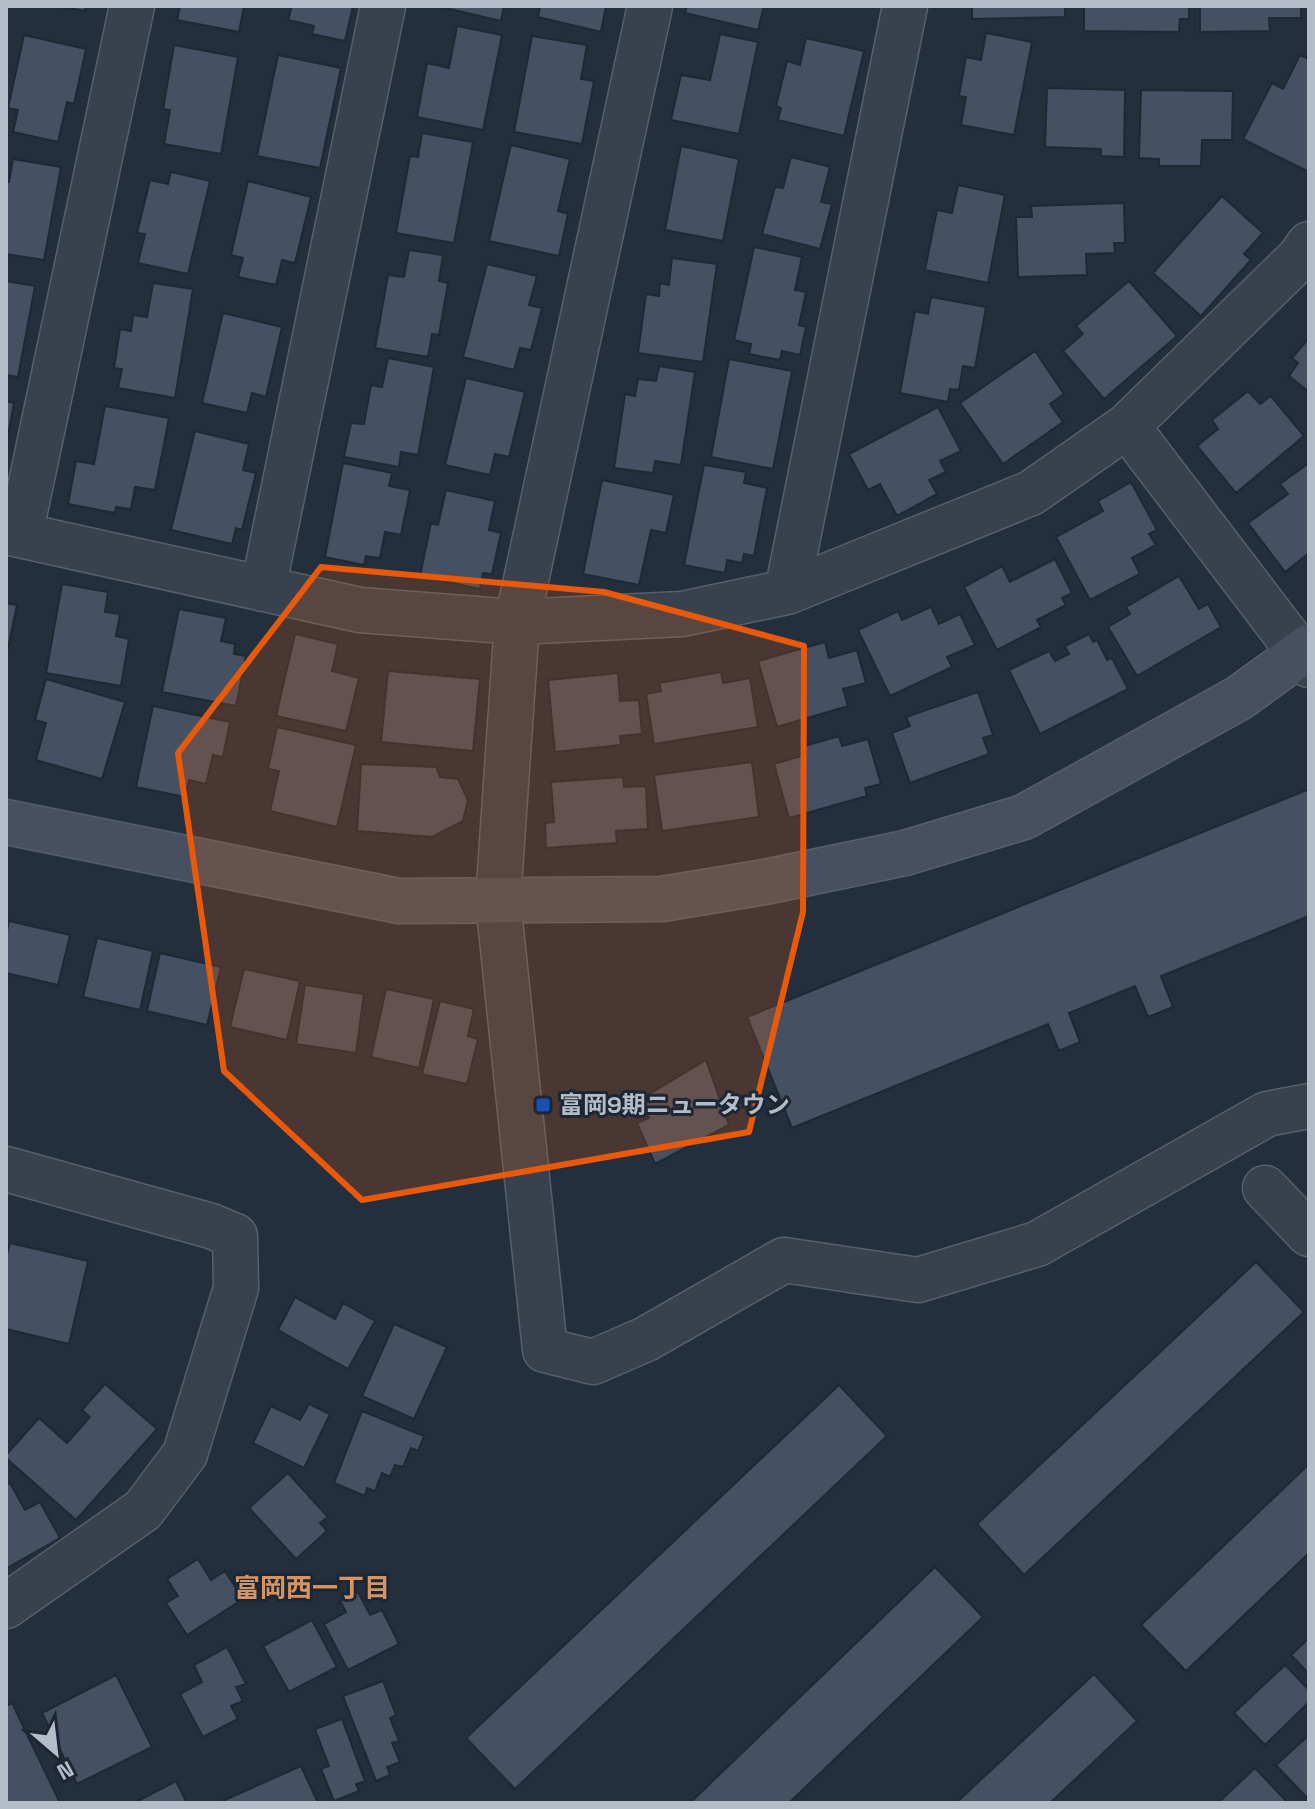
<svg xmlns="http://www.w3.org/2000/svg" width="1315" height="1809" viewBox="0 0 1315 1809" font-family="'Space Grotesk','Noto Sans JP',sans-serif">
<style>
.building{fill:#455162;stroke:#1f2835;stroke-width:2}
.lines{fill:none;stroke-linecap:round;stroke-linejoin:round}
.street-casing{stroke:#565f6c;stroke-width:47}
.secondary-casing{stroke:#565f6c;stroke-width:47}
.street{stroke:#38414e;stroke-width:44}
.secondary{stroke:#465061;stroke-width:44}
.marked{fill:#e8590c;fill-opacity:0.2;stroke:#e8590c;stroke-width:6;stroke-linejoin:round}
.transit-dot{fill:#1a4fb4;stroke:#1d2633;stroke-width:3}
.labels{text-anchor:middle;stroke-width:6;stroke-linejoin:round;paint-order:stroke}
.poi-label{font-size:24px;font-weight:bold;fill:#b4bcc9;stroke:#1d2633;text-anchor:start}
.neighbourhood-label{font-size:26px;font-weight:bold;fill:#d59563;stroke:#1d2633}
</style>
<rect width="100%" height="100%" fill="#242f3e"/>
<path class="building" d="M58 6H86L85 11Z
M180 6H244L239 32 177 20Z
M292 6H353L345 41 312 34 314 26 288 20Z
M437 6H504L501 21Z
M540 6H606L601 32 538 17Z
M687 6H764L758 30 685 13Z
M972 6H1065V17L972 19Z
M1084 6H1189V19H1180L1179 32 1084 31Z
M1200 6H1301V18H1269L1270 31 1200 32Z
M457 26 502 35 483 130 417 117 427 63 449 68Z
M986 33 1032 42 1014 135 961 125 966 97 959 96 966 57 981 60Z
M720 34 758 42 739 134 671 120 681 75 710 80Z
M24 35 86 49 74 104 67 102 58 142 13 132 18 110 8 108Z
M532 36 587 45 581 79 594 81 582 144 514 132Z
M806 38 864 51 844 136 778 120 781 108 776 106 787 61 800 65Z
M174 45 238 57 221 154 164 144 170 110 163 109Z
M278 55 341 68 320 168 257 156Z
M1300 55 1309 59V172L1243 139 1272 83 1283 89Z
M1047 88 1125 90 1124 157 1101 156V149L1045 147Z
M1141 90 1233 91 1232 140H1202L1201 166H1159V159L1139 158Z
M422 133 473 142 454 243 396 233 410 156 418 157Z
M511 145 570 159 558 211 568 214 559 256 489 241Z
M681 146 739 159 723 241 665 230Z
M791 157 830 167 821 202 832 204 820 249 762 234 775 187 783 188Z
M13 159 61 167 44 260 6 254V182H9Z
M171 172 210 181 188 274 138 263 145 234 137 233 150 180 168 184Z
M248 181 311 197 295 263 282 260 276 285 238 277 243 258 231 255Z
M958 185 1005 195 988 283 925 270 937 210 952 213Z
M1222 196 1263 233 1244 254 1251 260 1201 316 1153 273Z
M1124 203 1125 243H1114L1115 253 1086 254 1087 275 1018 277 1016 217H1032L1031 206Z
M754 247 802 257 795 290 806 292 799 325 806 327 800 355 782 351 780 360 749 354 751 344 734 340Z
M409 250 443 255 439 281 448 283 439 335 432 334 428 357 375 348 388 275 404 277Z
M672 258 717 264 703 362 638 353 646 294 659 296 660 283 669 285Z
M487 264 537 276 529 305 542 308 531 350 520 348 514 370 463 357Z
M6 281 35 286 18 377 6 375Z
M1129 281 1177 336 1104 399 1063 351 1083 334 1076 326Z
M153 283 193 289 175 398 118 388 122 369 114 368 120 329 131 331 133 315 147 317Z
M931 297 986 307 975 368 963 366 959 390 950 389 948 402 900 393 915 311 928 314Z
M223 313 282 327 266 397 252 393 247 413 202 403Z
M1309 338V392L1289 376 1298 363 1292 358Z
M1035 351 1064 394 1050 404 1063 422 1003 464 960 403Z
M388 358 434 367 418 455 401 452 399 467 344 457 351 423 364 424 371 385 382 387Z
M729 359 792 371 773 469 711 457Z
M659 366 695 372 681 465 655 461 653 473 614 468 625 394 635 396 638 379 656 381Z
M466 378 525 392 509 457 495 454 490 475 445 465Z
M1248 391 1260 404 1271 396 1304 436 1236 493 1197 446 1218 429 1212 420Z
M6 401 14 403 6 446Z
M105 406 169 418 155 490 135 487 131 509 116 507 115 513 68 504 76 461 94 464Z
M938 407 961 451 940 461 946 472 929 480 937 494 897 516 880 484 868 490 849 454Z
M195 431 249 444 243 470 256 473 242 530 236 528 232 544 171 530Z
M343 463 392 473 389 486 410 490 401 535 385 532 380 558 366 556 364 565 325 557Z
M1309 463V553L1285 572 1248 523 1288 494 1280 484Z
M704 465 746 472 744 483 767 488 754 556 744 554 742 563 727 560 725 573 684 565Z
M602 480 674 495 666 533 651 530 639 585 583 574Z
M1131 482 1157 530 1149 534 1156 545 1132 558 1140 574 1090 600 1056 537 1103 511 1098 501Z
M446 490 495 501 489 530 501 533 492 574 483 573 480 589 420 576 431 523 438 525Z
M1055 559 1072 593 1062 598 1066 605 1037 620 1041 627 997 650 964 587 1002 566 1010 582Z
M1179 576 1199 609 1208 604 1221 627 1137 676 1108 627 1130 614 1126 607Z
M62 584 108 592 105 612 120 614 116 636 129 639 121 686 46 673Z
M6 603 17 605 6 658Z
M931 607 939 624 960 614 975 645 947 657 952 667 890 696 858 630 898 611 902 620Z
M179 609 226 618 221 641 235 644 234 654 246 656 236 706 162 692Z
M295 634 338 644 332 671 359 678 346 731 276 716Z
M1089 634 1093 642 1097 640 1107 660 1112 658 1128 689 1040 734 1009 670 1049 651 1055 661 1069 654 1065 646Z
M825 642 829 658 857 650 866 683 843 689 848 706 777 727 758 661Z
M388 671 480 679 473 751 381 742Z
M721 672 723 683 750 678 758 727 654 744 646 694 661 691 659 683Z
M618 673 620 701 639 700 642 734 620 736 621 745 555 752 548 680Z
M46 679 125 702 102 779 36 760 46 723 35 720Z
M978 692 993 735 983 738 989 754 910 783 892 733 910 726 906 717Z
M153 706 230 722 223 757 213 755 206 784 189 780 185 797 136 787Z
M277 727 356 745 337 827 270 811 279 771 268 769Z
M839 736 842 746 868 739 881 784 865 788 867 796 789 818 774 764 804 755 801 747Z
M752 762 759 817 662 831 654 775Z
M361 764 436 767 440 777 458 779 468 800 463 821 432 837 357 831Z
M623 777 624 787 646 786 648 829 616 831 617 843 546 848 545 823 554 822 551 782Z
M1309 789V916L1161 976 1173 1007 1148 1017 1135 986 1069 1013 1080 1042 1059 1051 1048 1024 792 1128 747 1017Z
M9 921 70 935 58 985 6 973V935Z
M97 938 153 951 140 1010 83 997Z
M160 953 221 967 207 1025 147 1011Z
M244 969 300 981 287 1040 230 1027Z
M305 985 364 994 356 1053 296 1044Z
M386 989 434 999 419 1068 371 1057Z
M440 1001 474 1009 468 1036 478 1039 467 1084 422 1074Z
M706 1060 729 1125 655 1164 637 1123 649 1118 638 1101Z
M10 1243 88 1261 69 1344 6 1329V1258Z
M1256 1262 1304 1312 1024 1575 977 1524Z
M295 1297 335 1319 343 1303 375 1321 348 1369 278 1330Z
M394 1324 447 1347 414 1419 362 1396Z
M105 1384 157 1429 76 1520 6 1458V1455L39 1418 67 1443 90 1417 82 1410Z
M839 1385 887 1436 515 1789 466 1738Z
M309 1404 330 1414 304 1468 253 1443 271 1406 300 1420Z
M362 1411 424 1436 418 1451 411 1448 403 1467 395 1465 390 1477 382 1473 375 1491 367 1488 365 1496 334 1483Z
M1309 1464V1553L1186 1671 1141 1625Z
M288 1473 328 1517 320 1523 327 1531 296 1559 249 1508Z
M10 1483 25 1510 40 1502 60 1538 7 1568 6 1485Z
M198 1559 211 1580 225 1571 243 1599 187 1635 166 1603 178 1596 167 1579Z
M935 1567 983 1617 789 1803H690Z
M358 1592 370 1615 382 1610 399 1644 348 1670 324 1624 346 1612 340 1601Z
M312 1620 337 1667 289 1692 263 1646Z
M1309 1638V1674L1291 1655Z
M227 1647 246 1684 236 1687 243 1701 231 1706 238 1719 203 1737 180 1694 202 1682 194 1665Z
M1285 1665 1309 1690V1702L1265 1745 1234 1713Z
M1094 1674 1137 1721 1050 1803H956Z
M116 1675 152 1747 77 1784 42 1713Z
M383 1681 396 1715 390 1718 399 1741 392 1743 400 1762 387 1767 390 1775 376 1781 343 1696Z
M12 1703 60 1803H6V1706Z
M342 1719 365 1781 356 1784 359 1791 334 1801 321 1769 329 1766 315 1729Z
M1309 1735V1800L1276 1765Z
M301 1766 318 1803H218Z
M1255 1768 1288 1803H1218Z
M176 1781 187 1803H134Z"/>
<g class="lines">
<g class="street-casing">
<path id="street" d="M650 6 517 622 498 901 545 1350 593 1362 646 1339 784 1260 918 1280 1037 1244 1267 1114 1309 1106
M1127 426 1309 665
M6 532 360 610 517 622 682 614 787 592 1031 493 1127 426 1300 257 1309 244
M20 535 132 6
M263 589 383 6
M787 592 905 6
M6 1169 211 1226 235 1236 236 1288 185 1454 143 1510 6 1606
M1265 1188 1309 1234"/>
</g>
<g class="secondary-casing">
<path id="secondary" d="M6 822 399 901 662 899 765 882 905 853 1024 817 1239 698 1309 647"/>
</g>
<use href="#street" class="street"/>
<use href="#secondary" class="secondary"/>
</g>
<path class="marked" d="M321 567 604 592 804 646 803 912 749 1132 362 1200 224 1071 178 753Z"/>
<rect class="transit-dot" x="535" y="1097" width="16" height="16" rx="4"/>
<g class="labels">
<g class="poi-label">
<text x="559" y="1113">富岡9期ニュータウン</text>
</g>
<g class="neighbourhood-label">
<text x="312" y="1597">富岡西一丁目</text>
</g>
</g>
<rect width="1315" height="1809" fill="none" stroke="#b4bcc9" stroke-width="16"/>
<g transform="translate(56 1753) rotate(152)" stroke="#1d2633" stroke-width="6" paint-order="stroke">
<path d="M0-6L14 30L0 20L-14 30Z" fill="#b4bcc9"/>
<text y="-12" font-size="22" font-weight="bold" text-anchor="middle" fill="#b4bcc9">N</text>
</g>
</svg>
